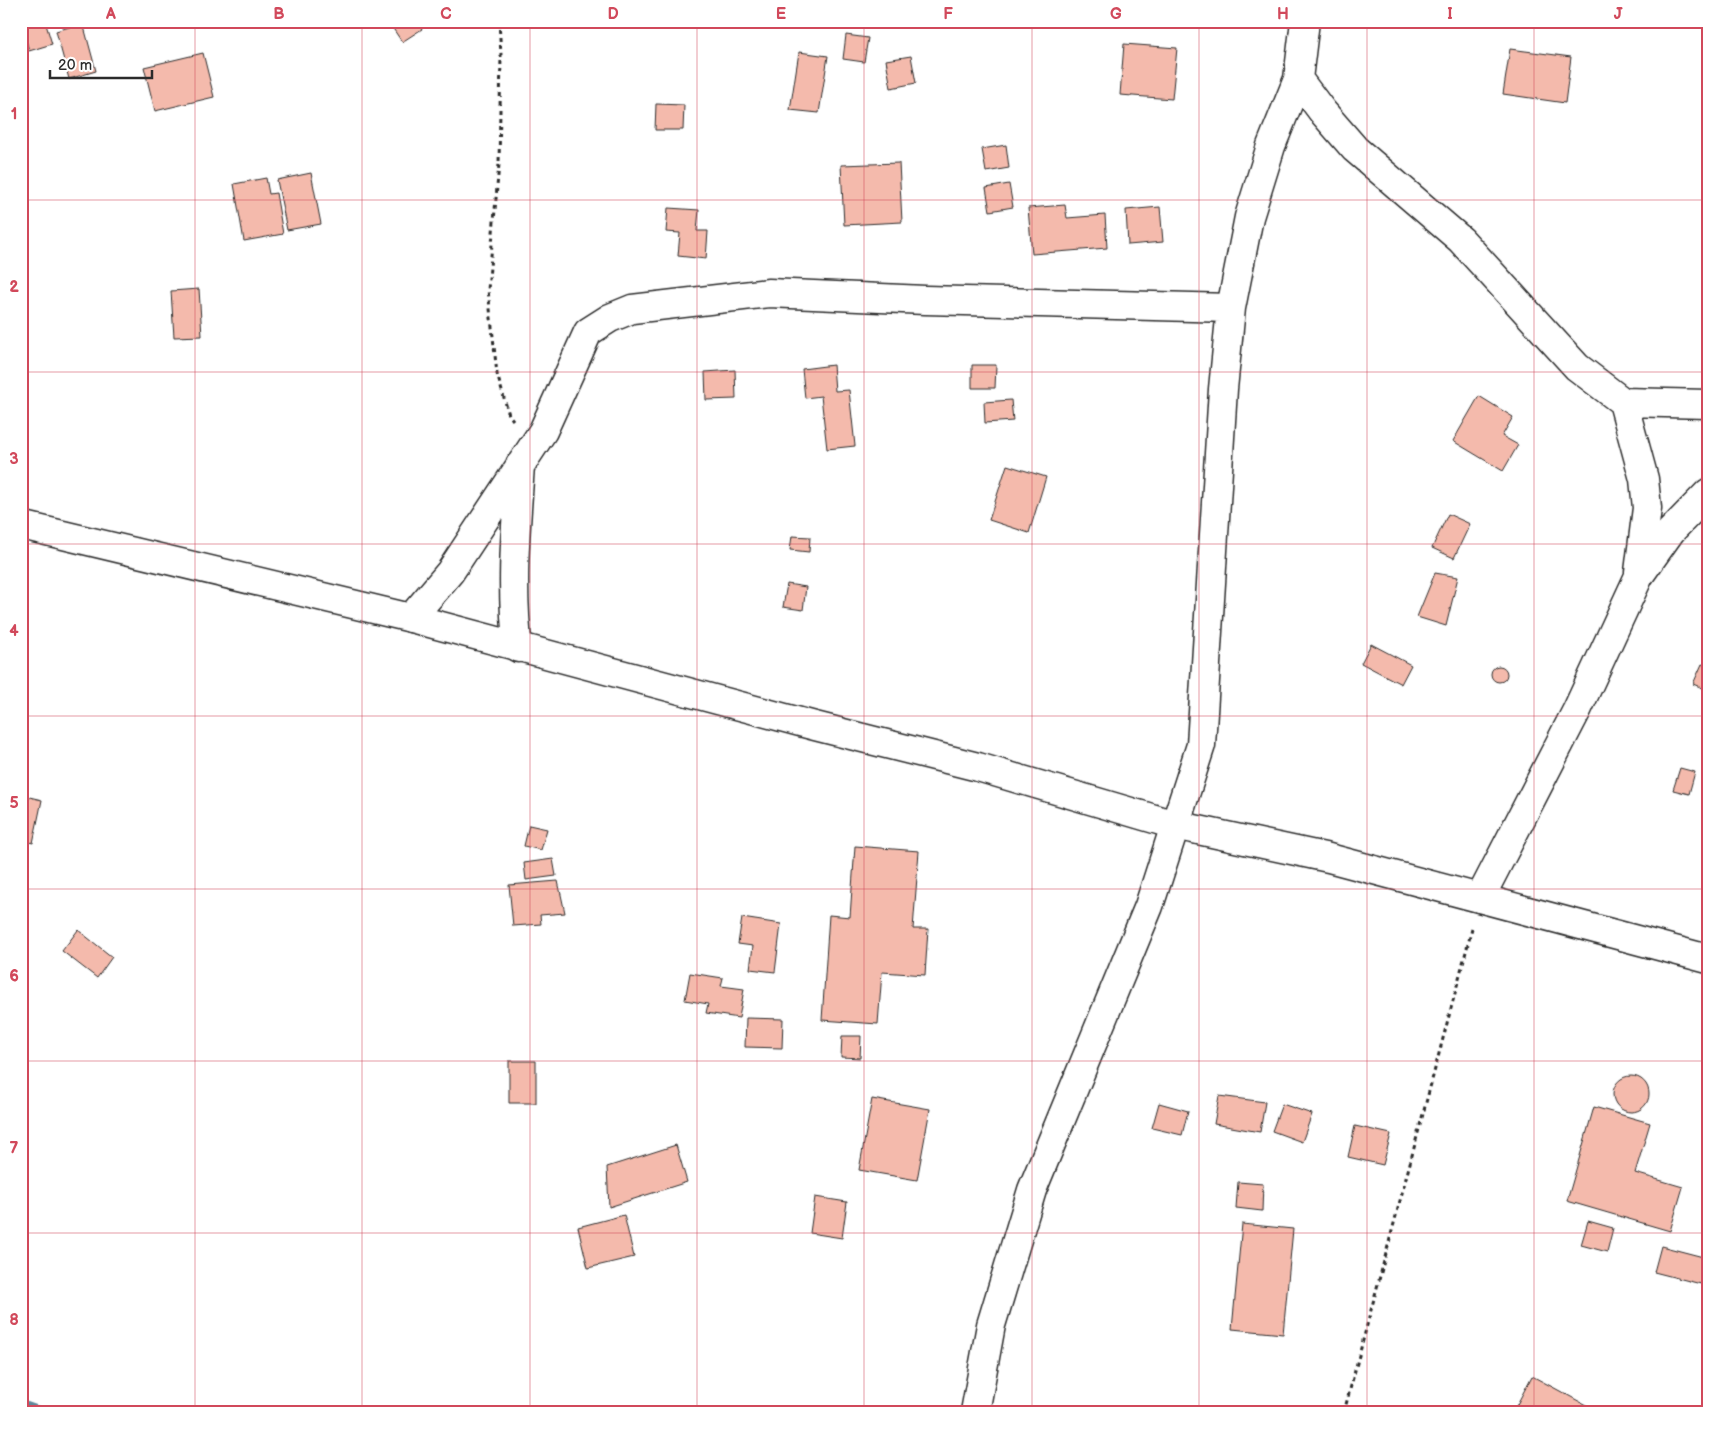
<svg xmlns="http://www.w3.org/2000/svg" width="1729" height="1433" viewBox="0 0 1729 1433" font-family="'Balsamiq Sans',sans-serif">
<style>
.lines{fill:none;stroke-linecap:round;stroke-linejoin:round}
.stream{stroke:#5f8799;stroke-width:10}
.building{fill:#f4baac;stroke:#2b2b2b}
.street-casing{stroke:#2b2b2b;stroke-width:31}
.secondary-casing{stroke:#2b2b2b;stroke-width:31}
.path{stroke:#2b2b2b;stroke-width:3;stroke-dasharray:4 4;stroke-linecap:butt}
.street{stroke:#fff;stroke-width:28}
.secondary{stroke:#fff;stroke-width:28}
.grid{fill:none;stroke:#d1495b;stroke-width:1;stroke-opacity:0.55}
.neatline{fill:none;stroke:#d1495b;stroke-width:2}
.grid-label{font-size:16px;text-anchor:middle;font-weight:bold;fill:#d1495b}
</style>
<rect width="100%" height="100%" fill="#fff"/>
<filter id="ink" filterUnits="userSpaceOnUse"><feTurbulence type="fractalNoise" baseFrequency=".02" numOctaves="2"/><feDisplacementMap in="SourceGraphic" scale="10" xChannelSelector="R" yChannelSelector="G"/><feConvolveMatrix kernelMatrix="1 2 1 2 8 2 1 2 1" color-interpolation-filters="sRGB"/></filter>
<g filter="url(#ink)">
<g class="lines">
<path class="stream" d="M21 1405 41 1412"/>
</g>
<path class="building" d="M21 21H45L52 44 29 51Z
M388 21H417L422 29 402 42Z
M1166 21H1216V24Z
M83 23 96 71 69 79 56 31Z
M846 35 868 38 864 62 843 59Z
M1124 44 1177 48 1172 99 1120 95Z
M1510 49 1571 57 1565 103 1503 94Z
M799 52 828 56 819 113 790 110Z
M203 53 214 97 155 111 144 67Z
M911 56 916 83 891 88 886 60Z
M656 104 684 105 683 130H655Z
M1006 145 1009 168 986 172 982 149Z
M899 163 902 222 844 225 841 165Z
M311 173 321 224 287 230 277 180Z
M266 178 269 194 276 193 283 234 244 241 234 184Z
M1009 184 1013 207 990 211 986 188Z
M1065 205 1067 218 1105 215 1107 248 1032 254 1028 208Z
M1160 207 1163 242 1128 245 1126 210Z
M668 208 699 210 697 231H708L706 259 678 256 680 233 666 232Z
M199 289 202 336 174 337 171 291Z
M833 365 835 391 849 390 855 446 827 449 821 396 805 398 802 369Z
M972 365H996L995 388H972Z
M735 370 736 399 706 400 705 372Z
M1479 396 1513 417 1502 436 1518 445 1503 471 1453 441Z
M1011 400 1013 421 985 423 984 402Z
M1007 465 1046 477 1029 533 989 520Z
M1448 514 1470 524 1454 558 1432 548Z
M792 536 810 537 809 552 790 550Z
M1435 573 1458 577 1446 626 1417 617Z
M787 584 806 587 803 610 783 607Z
M1371 644 1411 665 1401 684 1361 663Z
M1702 664 1708 666V684L1705 689 1693 684Z
M1491 674a8 8 0 1 1 16 0a8 8 0 1 1-16 0Z
M1680 768 1695 772 1689 794 1673 790Z
M21 795 42 800 33 843 21 840Z
M529 825 547 829 541 850 524 846Z
M855 846 919 851 913 929H928L925 975 882 972 878 1024 822 1020 829 915 850 917Z
M553 859 556 876 526 880 524 863Z
M558 881 565 913 540 915 541 924 513 926 509 885Z
M742 918 781 924 775 972 750 969 753 946 738 944Z
M78 930 112 957 97 978 62 951Z
M690 973 723 978 721 986 744 989 739 1018 706 1013 708 1004 685 1000Z
M746 1018 783 1019 782 1048 745 1047Z
M842 1036H861L860 1058 841 1057Z
M509 1061H536V1103H509Z
M1613 1094a18 18 0 1 1 36 0a18 18 0 1 1-36 0Z
M1219 1096 1265 1102 1260 1132 1214 1124Z
M872 1099 930 1109 917 1180 859 1170Z
M1159 1103 1188 1111 1182 1135 1152 1128Z
M1282 1104 1312 1114 1302 1142 1272 1131Z
M1594 1107 1650 1123 1635 1173 1683 1187 1670 1231 1567 1201Z
M1355 1126 1391 1134 1383 1165 1348 1157Z
M676 1145 687 1182 609 1207 607 1167Z
M1238 1182 1263 1184 1262 1211 1236 1208Z
M815 1197 847 1202 842 1238 810 1233Z
M624 1215 634 1257 588 1268 578 1227Z
M1588 1221 1613 1228 1607 1252 1581 1245Z
M1242 1224 1293 1229 1283 1334 1232 1329Z
M1661 1246 1707 1258 1701 1284 1654 1272Z
M1532 1376 1599 1412H1513Z"/>
<g class="lines">
<g class="street-casing">
<path id="street" d="M1298 79 1322 111 1355 149 1461 240 1577 367 1623 402 1708 404
M1623 402 1644 479 1647 508 1639 572
M411 618 450 572 543 431 588 332 610 318 632 309 769 293 925 300 1231 308
M518 648C510 587 516 526 520 465
M1480 898 1577 710 1639 576 1671 531 1708 493
M975 1412 991 1325 1032 1190 1149 906 1201 745 1223 389 1231 308 1249 217 1271 146 1298 79 1305 21"/>
</g>
<g class="secondary-casing">
<path id="secondary" d="M21 525 411 618 815 726 978 767 1175 825 1329 858 1708 959"/>
</g>
<path class="path" d="M499 21 501 55 499 164 488 290 497 374 509 415 513 420
M1344 1412 1472 929"/>
<use href="#street" class="street"/>
<use href="#secondary" class="secondary"/>
</g>
</g>
<path class="grid" d="M195 21V1412M362 21V1412M530 21V1412M697 21V1412M864 21V1412M1032 21V1412M1199 21V1412M1367 21V1412M1534 21V1412M21 200H1708M21 372H1708M21 544H1708M21 716H1708M21 889H1708M21 1061H1708M21 1233H1708"/>
<rect width="1729" height="1433" fill="none" stroke="#fff" stroke-width="55"/>
<path d="M50 70v8h102v-8" fill="none" stroke="#2b2b2b" stroke-width="2.5"/>
<text x="58" y="70" font-size="15" fill="#2b2b2b" stroke="#ffffff" stroke-width="4" paint-order="stroke">20 m</text>
<rect x="28" y="28" width="1674" height="1378" class="neatline"/>
<g class="grid-label">
<text x="111" y="19">A</text>
<text x="279" y="19">B</text>
<text x="446" y="19">C</text>
<text x="613" y="19">D</text>
<text x="781" y="19">E</text>
<text x="948" y="19">F</text>
<text x="1116" y="19">G</text>
<text x="1283" y="19">H</text>
<text x="1450" y="19">I</text>
<text x="1618" y="19">J</text>
<text x="14" y="119">1</text>
<text x="14" y="292">2</text>
<text x="14" y="464">3</text>
<text x="14" y="636">4</text>
<text x="14" y="808">5</text>
<text x="14" y="981">6</text>
<text x="14" y="1153">7</text>
<text x="14" y="1325">8</text>
</g>
</svg>
